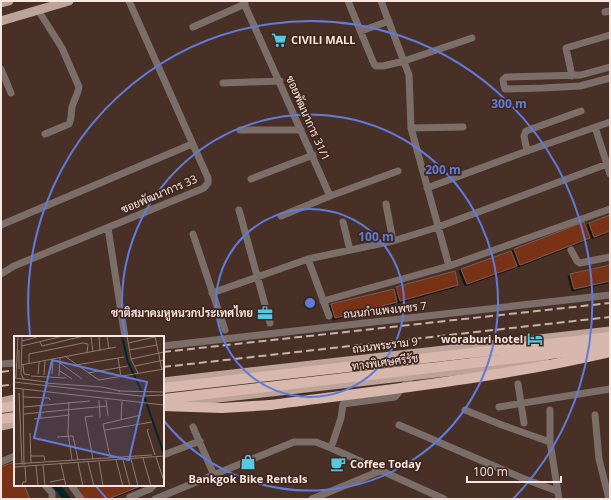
<svg xmlns="http://www.w3.org/2000/svg" width="611" height="500" viewBox="0 0 611 500" font-family="'Open Sans',Sarabun,sans-serif">
<style>
.lines{fill:none;stroke-linecap:round;stroke-linejoin:round}
.canal{stroke:#00262c;stroke-width:7}
.building{fill:#793113;stroke:#785c52;filter:url(#shadow)}
.minor{stroke:#7b6e69;stroke-width:7}
.major{stroke:#bea39a;stroke-width:9}
.highway{stroke:#d8b8ad;stroke-width:10}
.rail{stroke:#c5b2ab;stroke-width:2;stroke-dasharray:8 4;stroke-linecap:butt}
.major-bridge{stroke:#bea39a;stroke-width:9}
.highway-bridge{stroke:#d8b8ad;stroke-width:10}
.ring{fill:none;stroke:#5f7cdb;stroke-width:2}
.labels{text-anchor:middle;stroke-width:3.5;stroke-linejoin:round;paint-order:stroke}
.poi-label{font-size:11px;font-weight:bold;fill:#f8e7e1;stroke:#3e261e;text-anchor:start}
.street-label{font-size:11px;fill:#f8e7e1;stroke:#3e261e}
.inset-river{fill:none;stroke:#00262c;stroke-width:2}
.inset-road{fill:none;stroke:#8f7971;stroke-width:1}
.view{fill:#5f7cdb;fill-opacity:0.15;stroke:#5f7cdb;stroke-width:2}
.inset-edge{fill:none;stroke:#f8e7e1;stroke-width:2}
.centre{fill:#5f7cdb;stroke:#3e261e;stroke-width:2}
.ring-label{font-size:12px;text-anchor:middle;font-weight:bold;fill:#5f7cdb;stroke:#3e261e;stroke-width:3.5;stroke-linejoin:round;paint-order:stroke}
</style>
<defs>
<filter id="shadow"><feDropShadow dx="-2" dy="2" stdDeviation="0" flood-color="#0009"/></filter>
</defs>
<rect width="100%" height="100%" fill="#493027"/>
<g class="lines">
<path class="canal" d="M56 485 67 499"/>
</g>
<path class="building" d="M610 215V231L594 237 589 223Z
M584 222 590 238 520 265 514 249Z
M511 251 517 266 467 284 461 269Z
M610 265V281L574 289 570 274Z
M455 271 458 285 400 301 396 287Z
M394 289 397 302 335 318 331 304Z
M14 462 15 485H24L30 499H1V467Z
M74 485H143L108 499H84Z"/>
<g class="lines">
<path class="minor" d="M243 1 330 196 281 216
M348 1 374 64 376 66H383L404 61 472 38
M381 1 409 75 411 128 449 266
M38 10 62 48 79 87C78 94 74 100 72 107 71 113 72 118 69 124L45 134
M605 12 610 11
M193 27 245 4
M361 31 389 21
M610 67 581 75 506 77 503 80 504 86 505 89 543 88 580 86 610 78
M1 69 11 93
M572 76 566 48 610 35
M223 83 280 81
M595 127 610 174
M411 128 463 127
M240 130H301
M527 151 524 136 526 131 581 111
M251 179 313 155
M427 188 527 151 610 122
M330 196 398 171
M386 204 393 241
M239 210 270 323
M343 222 350 250
M1 225 192 144
M108 228 125 337
M193 234 225 330
M571 250 577 261 580 263 610 257
M308 259 329 316
M1 274 14 266 204 188 208 183V178L129 1
M212 293 308 259 393 241 438 227 610 163
M323 301 449 266 610 209
M163 346 610 295
M1 364 15 363
M518 384 524 423
M499 407 610 389
M465 410 502 425 550 442
M550 410V442L559 499
M595 415 599 459 609 499
M399 425 522 478 557 491
M193 427 214 475
M331 448 341 418 343 404 395 397 412 376
M163 455 200 441
M1 462 15 456
M45 485 52 493V499
M71 485 81 499
M131 499 130 497 150 489 154 485
M155 499 294 442H316L331 448 444 499
M312 499 380 471"/>
<path class="major" d="M1 3 9 1
M1 21 69 1
M163 382 610 331
M1 402 15 399
M174 403 498 366 545 362"/>
<path class="highway" d="M163 388 610 337
M163 399 610 347
M163 406 222 408 270 405"/>
<path class="rail" d="M163 352 610 303
M163 367 610 317
M1 372 15 370
M1 386 15 384"/>
<path class="major-bridge" d="M1 426 15 423"/>
<path class="highway-bridge" d="M270 405C384 390 498 378 610 352
M1 408 15 406
M1 419 15 417"/>
</g>
<g class="ring">
<circle cx="310" cy="303" r="94"/>
<path d="M125 336A188 188 0 1 1 164 421"/>
<path d="M107 499A282 282 0 0 1 96 486M30 335A282 282 0 1 1 513 499"/>
</g>
<defs>
<g id="supermarket-bare" transform="scale(1.2)"><path d="M-6-5.5h2.5l.6 2H6L4.5 2H-2.5L-4.4-4H-6ZM-1.5 3.2a1.3 1.3 0 1 0 .1 0ZM3 3.2a1.3 1.3 0 1 0 .1 0Z" fill="#55cadf" stroke="#3e261e" stroke-width="2.5" paint-order="stroke"/></g>
<g id="office-bare" transform="scale(1.2)"><path d="M-6-3h4V-5.5h4V-3h4V5H-6ZM-1-4.5V-3h2v-1.5ZM-6 0V1H6V0Z" fill="#55cadf" stroke="#3e261e" stroke-width="2.5" paint-order="stroke"/></g>
<g id="hotel-bare" transform="scale(1.2)"><path d="M-6-4.5h1.5V1H6V5H4.5V3h-9V5H-6ZM-4 0a1.8 1.8 0 1 1 3.6 0ZM.5 0V-2.5h3Q6-2.5 6 0Z" fill="#55cadf" stroke="#3e261e" stroke-width="2.5" paint-order="stroke"/></g>
<g id="shop-bare" transform="scale(1.2)"><path d="M-5-2.5h2.3a2.7 3.5 0 0 1 5.4 0H5L5.5 6h-11ZM-1.5-2.5h3a1.5 2.3 0 0 0-3 0Z" fill="#55cadf" stroke="#3e261e" stroke-width="2.5" paint-order="stroke"/></g>
<g id="cafe-bare" transform="scale(1.2)"><path d="M-5.5-4.5H6V0H3Q3 3.5 0 3.5H-2.5Q-5.5 3.5-5.5 0ZM3-3.2v2h1.7v-2ZM-6 4.5H4V6H-6Z" fill="#55cadf" stroke="#3e261e" stroke-width="2.5" paint-order="stroke"/></g>
</defs>
<g fill-rule="evenodd">
<use href="#supermarket-bare" x="279" y="40"/>
<use href="#office-bare" x="265" y="313"/>
<use href="#hotel-bare" x="535" y="339"/>
<use href="#shop-bare" x="248" y="462"/>
<use href="#cafe-bare" x="338" y="464"/>
</g>
<g class="labels">
<g class="poi-label">
<text x="291" y="44">CIVILI MALL</text>
<text x="253" y="317" text-anchor="end">ชาติสมาคมหูหนวกประเทศไทย</text>
<text x="523" y="343" text-anchor="end">woraburi hotel</text>
<text x="350" y="468">Coffee Today</text>
<text x="248" y="483" text-anchor="middle">Bankgok Bike Rentals</text>
</g>
<g class="street-label">
<text transform="translate(308 118) rotate(66)" y="4">ซอยพัฒนาการ 31/1</text>
<text transform="translate(159 194) rotate(-23)" y="4">ซอยพัฒนาการ 33</text>
<text transform="translate(385 310) rotate(-6)" y="4">ถนนกำแพงเพชร 7</text>
<text transform="translate(385 345) rotate(-7)" y="4">ถนนพระราม 9</text>
<text transform="translate(385 362) rotate(-7)" y="4">ทางพิเศษศรีรัช</text>
</g>
</g>
<g transform="translate(14 336)">
<rect width="150" height="150" fill="#493027"/>
<path class="inset-river" d="M108 0 114 26 128 56M130 60 150 118"/>
<path class="inset-road" d="M8 0 7 38 10 44M77 0 79 16M85 0 86 15M93 0 95 13M113 0 117 23 124 37M141 0 148 34M8 5 23 1M26 6 28 10 70 0M114 7 141 1M8 10 49 0M115 14 143 9M52 21 85 44 150 33M104 22 107 41M117 23 150 16M46 27 68 43M15 28V18L69 7 74 8 73 17M7 29 102 11M9 29 10 38 16 39M62 29 110 21M121 30 150 24M5 33V14M46 35 58 43M74 37 114 30M24 38 25 26M38 38 39 24M30 39 31 25M17 40 52 42M45 40 46 22M0 42 33 46M0 42 2 41 4 0M0 46 126 60 150 59M31 47 88 51 106 55M0 52 150 69M9 53 10 129M104 55 150 56M5 57 8 129M9 61 35 62 36 64M85 64 86 82M92 64 94 80M55 66 54 97 58 124M26 69 27 82M10 71 76 65M10 78 93 70M20 83 56 79M107 84 108 65M135 93 133 94 141 119M91 94 138 86M16 97 17 127M43 101 59 100 64 124M17 120H30L31 125M96 121 89 88 127 79M142 121 150 145M129 122 137 150M79 123 71 81 79 80M117 123 124 150M102 124 109 150M109 124 116 150M74 126 80 150M85 126 89 150M64 127 69 150M0 128 138 119M47 128 52 150M22 129 24 150M29 129 31 150M0 131 150 120M36 146 51 143M8 150 9 146H12L11 130"/>
<path class="view" d="M38 24 133 46 115 124 20 102Z"/>
<rect width="150" height="150" class="inset-edge"/>
</g>
<circle cx="310" cy="303" r="6" class="centre"/>
<g class="ring-label">
<text x="509" y="108">300 m</text>
<text x="443" y="174">200 m</text>
<text x="376" y="241">100 m</text>
</g>
<rect width="611" height="500" fill="none" stroke="#f8e7e1" stroke-width="4"/>
<path d="M467 476v6h94v-6" fill="none" stroke="#f8e7e1" stroke-width="2"/>
<text x="473" y="476" font-size="12" fill="#f8e7e1" stroke="#3e261e" stroke-width="3" paint-order="stroke">100 m</text>
</svg>
